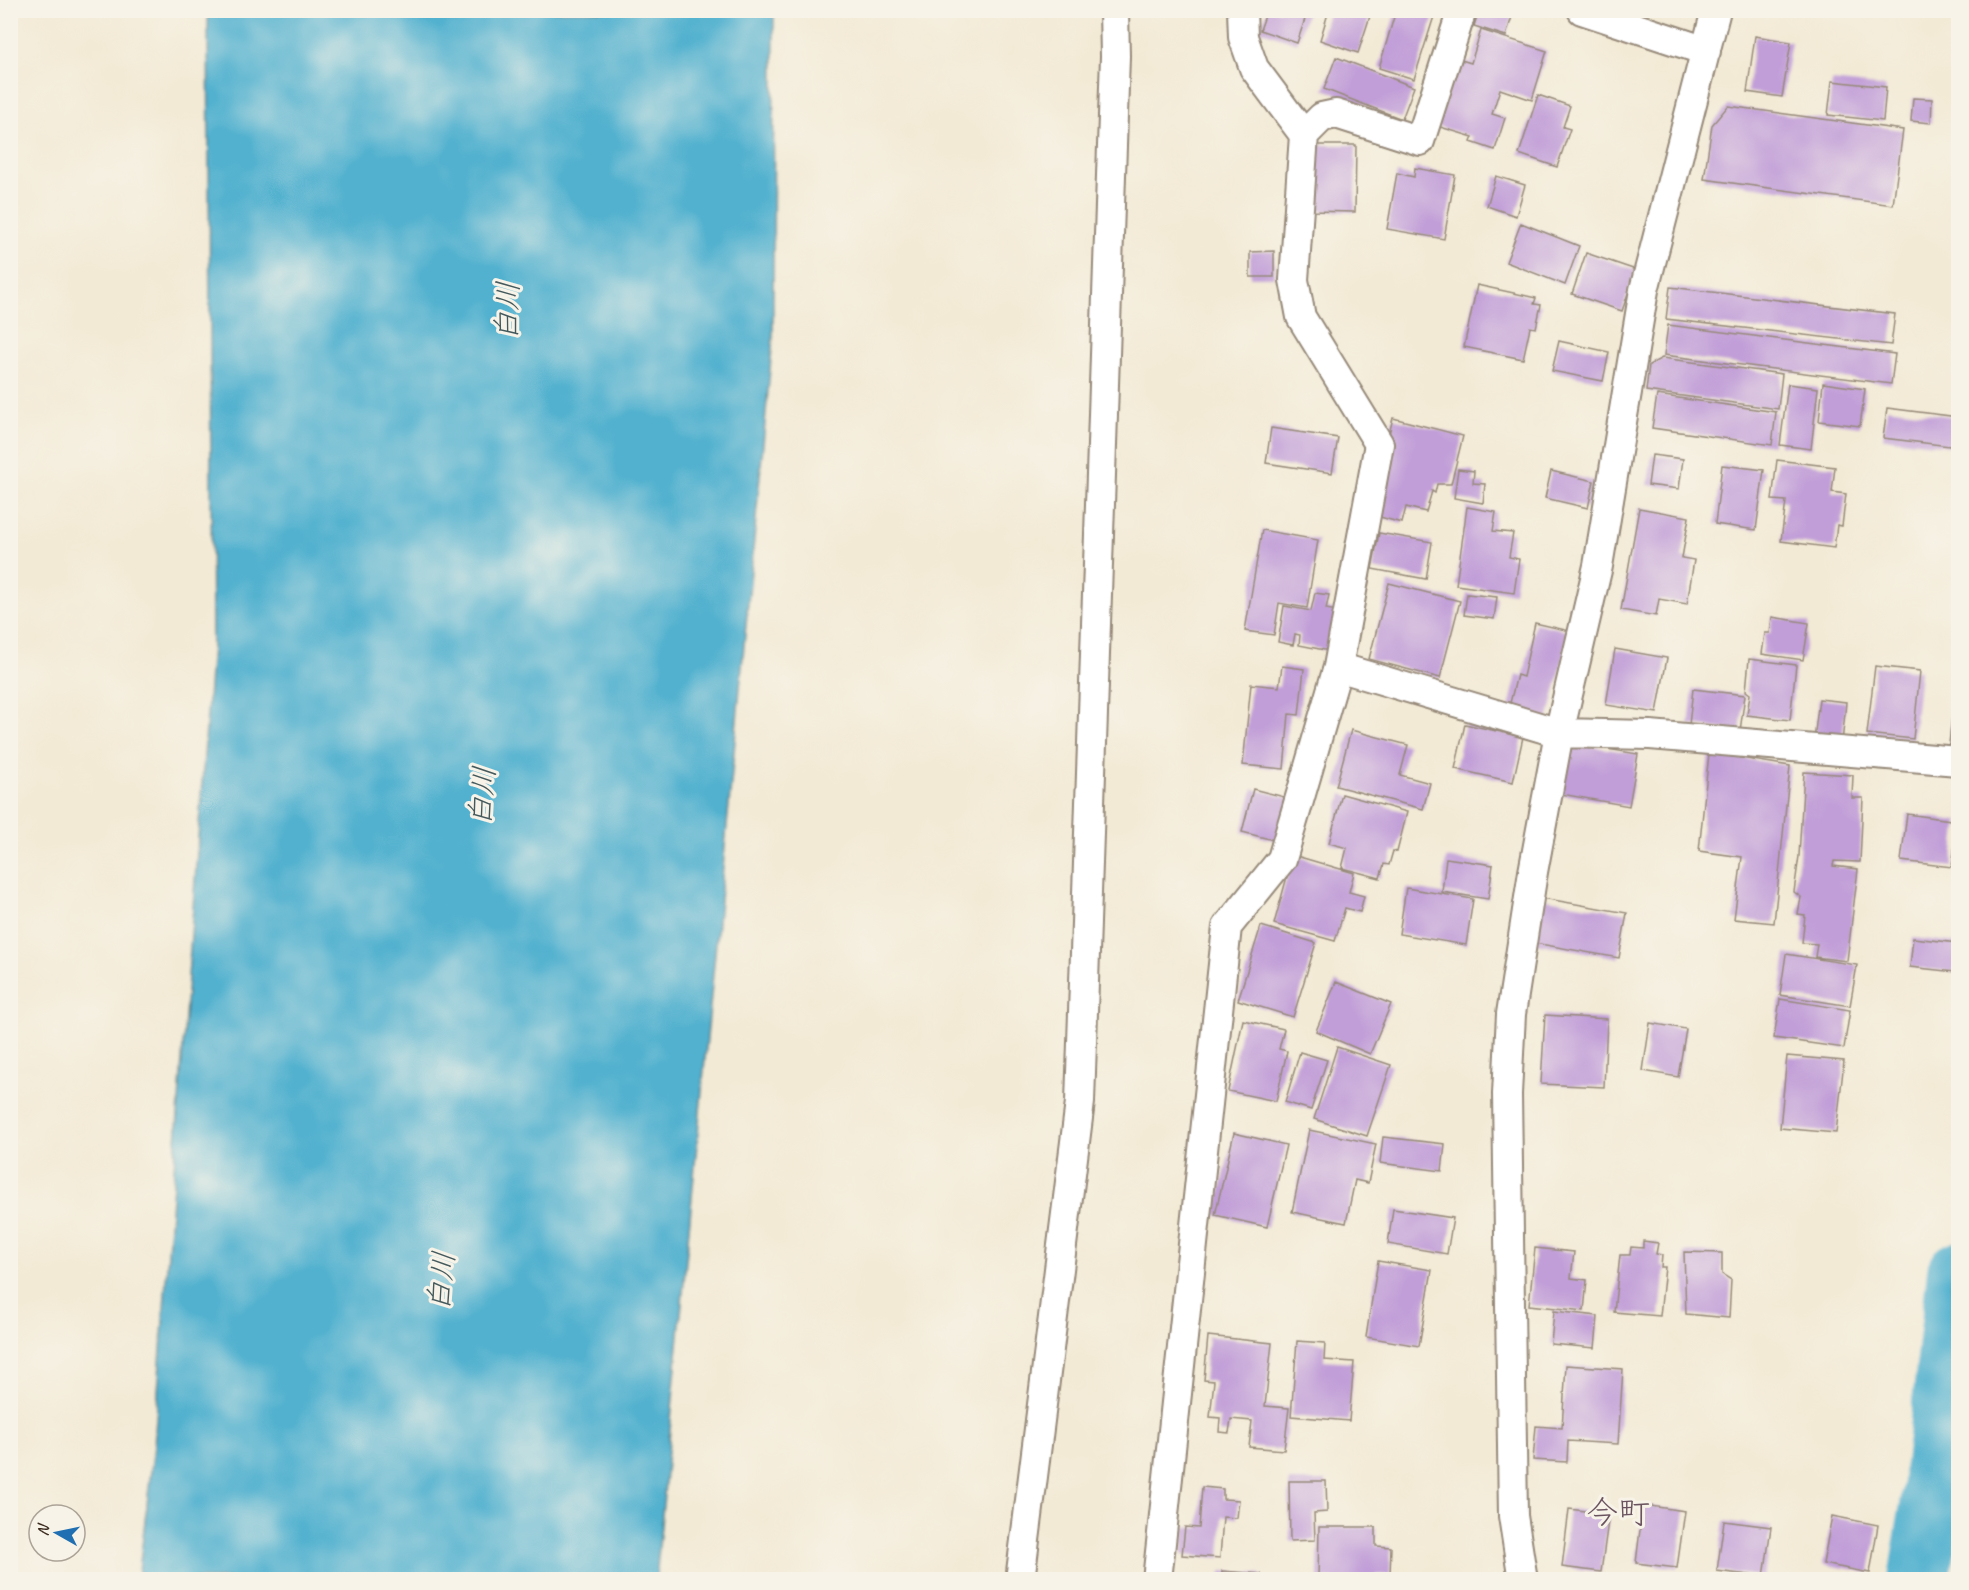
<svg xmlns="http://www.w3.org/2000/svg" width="1969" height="1590" viewBox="0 0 1969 1590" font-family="Caveat,'Klee One',sans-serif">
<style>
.water{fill:#51b1cf;stroke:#466e76;stroke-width:1.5}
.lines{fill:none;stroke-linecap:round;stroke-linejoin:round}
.river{stroke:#51b1cf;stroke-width:62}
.building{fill:#c19ed8}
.street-casing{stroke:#978a7a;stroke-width:32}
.street{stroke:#fff;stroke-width:28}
.labels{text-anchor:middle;stroke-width:6;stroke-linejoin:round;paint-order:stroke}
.water-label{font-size:30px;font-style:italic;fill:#43595c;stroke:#f7f3e8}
.quarter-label{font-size:32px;fill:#6a535f;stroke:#f7f3e8}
</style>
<rect width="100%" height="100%" fill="#f7f3e8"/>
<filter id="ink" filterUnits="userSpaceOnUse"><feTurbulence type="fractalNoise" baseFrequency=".0167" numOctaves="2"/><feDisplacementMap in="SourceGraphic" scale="12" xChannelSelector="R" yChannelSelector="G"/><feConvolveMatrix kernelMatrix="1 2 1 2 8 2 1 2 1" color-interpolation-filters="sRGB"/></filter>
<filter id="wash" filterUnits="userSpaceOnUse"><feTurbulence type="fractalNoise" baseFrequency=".008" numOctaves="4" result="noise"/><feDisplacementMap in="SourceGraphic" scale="24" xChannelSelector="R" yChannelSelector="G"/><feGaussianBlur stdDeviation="1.35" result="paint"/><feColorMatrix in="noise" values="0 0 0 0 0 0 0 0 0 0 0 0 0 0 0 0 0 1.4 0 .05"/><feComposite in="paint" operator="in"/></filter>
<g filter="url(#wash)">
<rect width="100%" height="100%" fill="#f3ead5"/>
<path class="water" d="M208 11H774L773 338 656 1579H138L154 1446 212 645Z"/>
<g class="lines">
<path class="river" d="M1919 1580 1932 1500 1958 1272"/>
</g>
<g id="blocks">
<path class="building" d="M1267 10H1308L1297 43 1260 30Z
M1329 10H1372L1358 53 1320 40Z
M1396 10H1436L1414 79 1379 68Z
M1479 10H1514L1506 36 1474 26Z
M1481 30 1547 51 1532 100 1500 89 1492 114 1505 118 1495 150 1471 142 1473 137 1437 126 1458 59 1471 63Z
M1755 36 1791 42 1782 97 1747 92Z
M1336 57 1414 87 1402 119 1324 89Z
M1832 81 1886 87 1883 121 1828 115Z
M1538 95 1570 106 1563 127 1570 129 1557 167 1519 154Z
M1913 98 1932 99 1931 123 1911 121Z
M1728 106 1903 130 1893 205 1704 179 1712 125Z
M1311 145H1356L1355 212 1309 211Z
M1415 168 1455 175 1444 239 1387 229 1397 173 1414 177Z
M1496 176 1525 185 1516 216 1487 206Z
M1521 223 1579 246 1565 285 1506 262Z
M1274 251V277H1250V252Z
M1586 253 1636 270 1622 311 1572 294Z
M1477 285 1536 298 1534 304 1541 305 1536 328 1530 327 1523 359 1464 347Z
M1670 287 1895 314 1891 345 1666 319Z
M1668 325 1895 354 1891 384 1664 355Z
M1559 341 1609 352 1603 381 1552 371Z
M1662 358 1782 374 1778 409 1646 391 1649 365Z
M1823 383 1865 389 1860 426 1819 421Z
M1788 384 1818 388 1811 449 1780 445Z
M1657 395 1776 412 1772 445 1652 428Z
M1887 408 1958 417V447L1883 438Z
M1393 418 1463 436 1451 484H1437L1435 493 1432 491 1426 512 1406 507 1402 523 1369 514Z
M1271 428 1338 438 1332 473 1266 463Z
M1652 455 1683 459 1679 489 1648 485Z
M1777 460 1835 467 1832 492 1846 494 1842 526 1837 525 1834 548 1781 541 1786 501 1772 500Z
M1722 465 1764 470 1756 530 1715 524Z
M1458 469 1474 471 1473 483 1485 484 1483 503 1454 498Z
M1551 471 1594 481 1588 508 1545 498Z
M1467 507 1496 512 1493 531 1513 533 1509 557 1519 559 1514 593 1456 585Z
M1639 508 1689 517 1682 558 1694 560 1687 604 1659 599 1656 616 1621 610Z
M1262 530 1318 540 1307 608 1279 603 1274 635 1245 631Z
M1379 533 1432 542 1426 579 1372 569Z
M1389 583 1460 601 1440 678 1369 659Z
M1315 593 1329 595 1326 609 1342 612 1335 652 1299 645 1300 635 1295 634 1293 645 1278 642 1284 606 1311 611Z
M1467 594 1497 597 1494 619 1464 615Z
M1772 617 1809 623 1803 660 1762 654 1765 633H1770Z
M1535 623 1570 631 1548 721 1508 711 1517 675 1523 677Z
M1615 649 1667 658 1657 713 1606 705Z
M1749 659 1796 665 1790 720 1747 715 1750 694 1746 691Z
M1282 666 1304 669 1299 715 1289 714 1284 769 1243 765 1251 684 1279 687Z
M1875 666 1920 671 1913 739 1867 734Z
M1693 689 1745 695 1740 731 1689 725Z
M1819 699 1846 702 1842 743 1814 740Z
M1952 715 1958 716V745L1949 744Z
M1465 724 1523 737 1513 782 1455 769Z
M1351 730 1408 745 1400 775 1430 783 1423 809 1336 786Z
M1570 743 1638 754 1629 806 1561 794Z
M1709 753 1790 766 1774 923 1734 919 1742 857 1699 851Z
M1804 772 1853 775 1852 798H1863L1860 862 1834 861 1833 866 1858 869 1847 961 1815 957 1817 944 1802 943 1805 915 1798 914 1801 897 1794 892 1799 856Z
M1253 789 1292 799 1281 842 1242 832Z
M1342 794 1407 812 1397 852 1393 851 1389 865 1384 864 1380 878 1342 868 1347 848 1329 843Z
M1907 814 1958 821 1952 867 1901 861Z
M1293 855 1354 873 1349 892 1364 896 1360 912 1345 908 1335 941 1274 924Z
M1446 858 1493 865 1488 899 1442 892Z
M1406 888 1473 899 1466 945 1399 934Z
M1542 898 1627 913 1619 958 1534 943Z
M1261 926 1316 943 1293 1017 1238 1000Z
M1913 938 1958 943 1955 972 1910 967Z
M1786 954 1857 965 1850 1006 1780 995Z
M1336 982 1391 1004 1370 1054 1316 1031Z
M1780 999 1850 1010 1844 1048 1774 1038Z
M1545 1015 1607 1019 1604 1087 1541 1084Z
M1243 1020 1284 1029 1279 1049 1287 1051 1276 1101 1228 1091Z
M1650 1023 1686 1029 1678 1077 1643 1071Z
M1337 1047 1391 1065 1367 1136 1314 1119Z
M1300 1052 1327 1060 1311 1110 1285 1102Z
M1787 1056 1844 1061 1836 1133 1780 1128Z
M1309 1130 1376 1144 1368 1183 1355 1180 1346 1223 1292 1212Z
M1234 1133 1286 1145 1267 1227 1215 1215Z
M1383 1137 1445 1144 1442 1171 1380 1163Z
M1393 1209 1453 1218 1447 1254 1388 1244Z
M1643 1241 1658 1243 1656 1254 1662 1255 1661 1267H1665L1660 1316 1614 1312 1620 1255H1630L1631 1247 1643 1248Z
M1535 1248 1574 1252 1571 1278 1587 1280 1584 1311 1529 1305Z
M1684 1252 1722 1253V1274L1731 1280 1729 1318 1686 1314Z
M1378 1261 1432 1270 1419 1346 1366 1337Z
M1554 1311 1598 1316 1595 1348 1551 1344Z
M1208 1336 1272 1343 1265 1406 1289 1408 1284 1450 1249 1447 1252 1421 1231 1419 1229 1433 1219 1432 1220 1418 1210 1417 1214 1381 1204 1380Z
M1297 1341 1325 1343 1324 1360 1354 1362 1349 1421 1291 1416Z
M1566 1365 1623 1369 1618 1444 1568 1441 1567 1462 1533 1460 1536 1426 1562 1428Z
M1289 1481H1326L1327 1512 1314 1513 1315 1540 1290 1541Z
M1202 1487 1223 1489V1499L1239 1500 1237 1518 1223 1517 1220 1558 1182 1555 1185 1527 1199 1528Z
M1643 1505 1685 1511 1677 1568 1636 1563Z
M1569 1509 1609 1514 1601 1572 1562 1567Z
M1832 1516 1878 1525 1870 1573 1823 1564Z
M1724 1521 1771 1527 1764 1577 1717 1571Z
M1319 1527H1376V1546L1391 1547 1390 1575H1376V1580H1318Z
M1222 1571 1261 1574V1580H1221Z"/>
</g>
</g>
<g filter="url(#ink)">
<use href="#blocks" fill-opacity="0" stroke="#978a7a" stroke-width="1.5"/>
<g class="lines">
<g class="street-casing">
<path id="street" d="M1242 10 1243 37 1254 68 1304 135 1294 280 1301 317 1379 444 1338 667 1559 733 1650 735 1958 761
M1582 10 1706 51
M1304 135 1322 117 1336 114 1420 141 1462 10
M1020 1580 1080 1102 1115 56 1114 10
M1157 1580 1227 927 1282 859 1338 667
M1523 1580 1513 1516 1507 1094 1511 1014 1533 872 1559 733 1598 566 1644 290 1716 10"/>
</g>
<use href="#street" class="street"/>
</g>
</g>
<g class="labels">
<g class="water-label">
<text transform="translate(507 311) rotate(-88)" y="10">白川</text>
<text transform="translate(482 796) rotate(-85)" y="10">白川</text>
<text transform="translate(441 1281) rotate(-84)" y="10">白川</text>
</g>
<g class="quarter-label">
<text x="1618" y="1523">今町</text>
</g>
</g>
<rect width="1969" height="1590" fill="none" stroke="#f7f3e8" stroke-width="36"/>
<g transform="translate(57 1533) rotate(279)"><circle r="28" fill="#f7f3e8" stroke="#aca397" stroke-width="1.5"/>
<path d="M0-4.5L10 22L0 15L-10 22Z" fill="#1f6fb2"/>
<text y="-9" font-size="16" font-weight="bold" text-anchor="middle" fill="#3b2a1e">N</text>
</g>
</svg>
